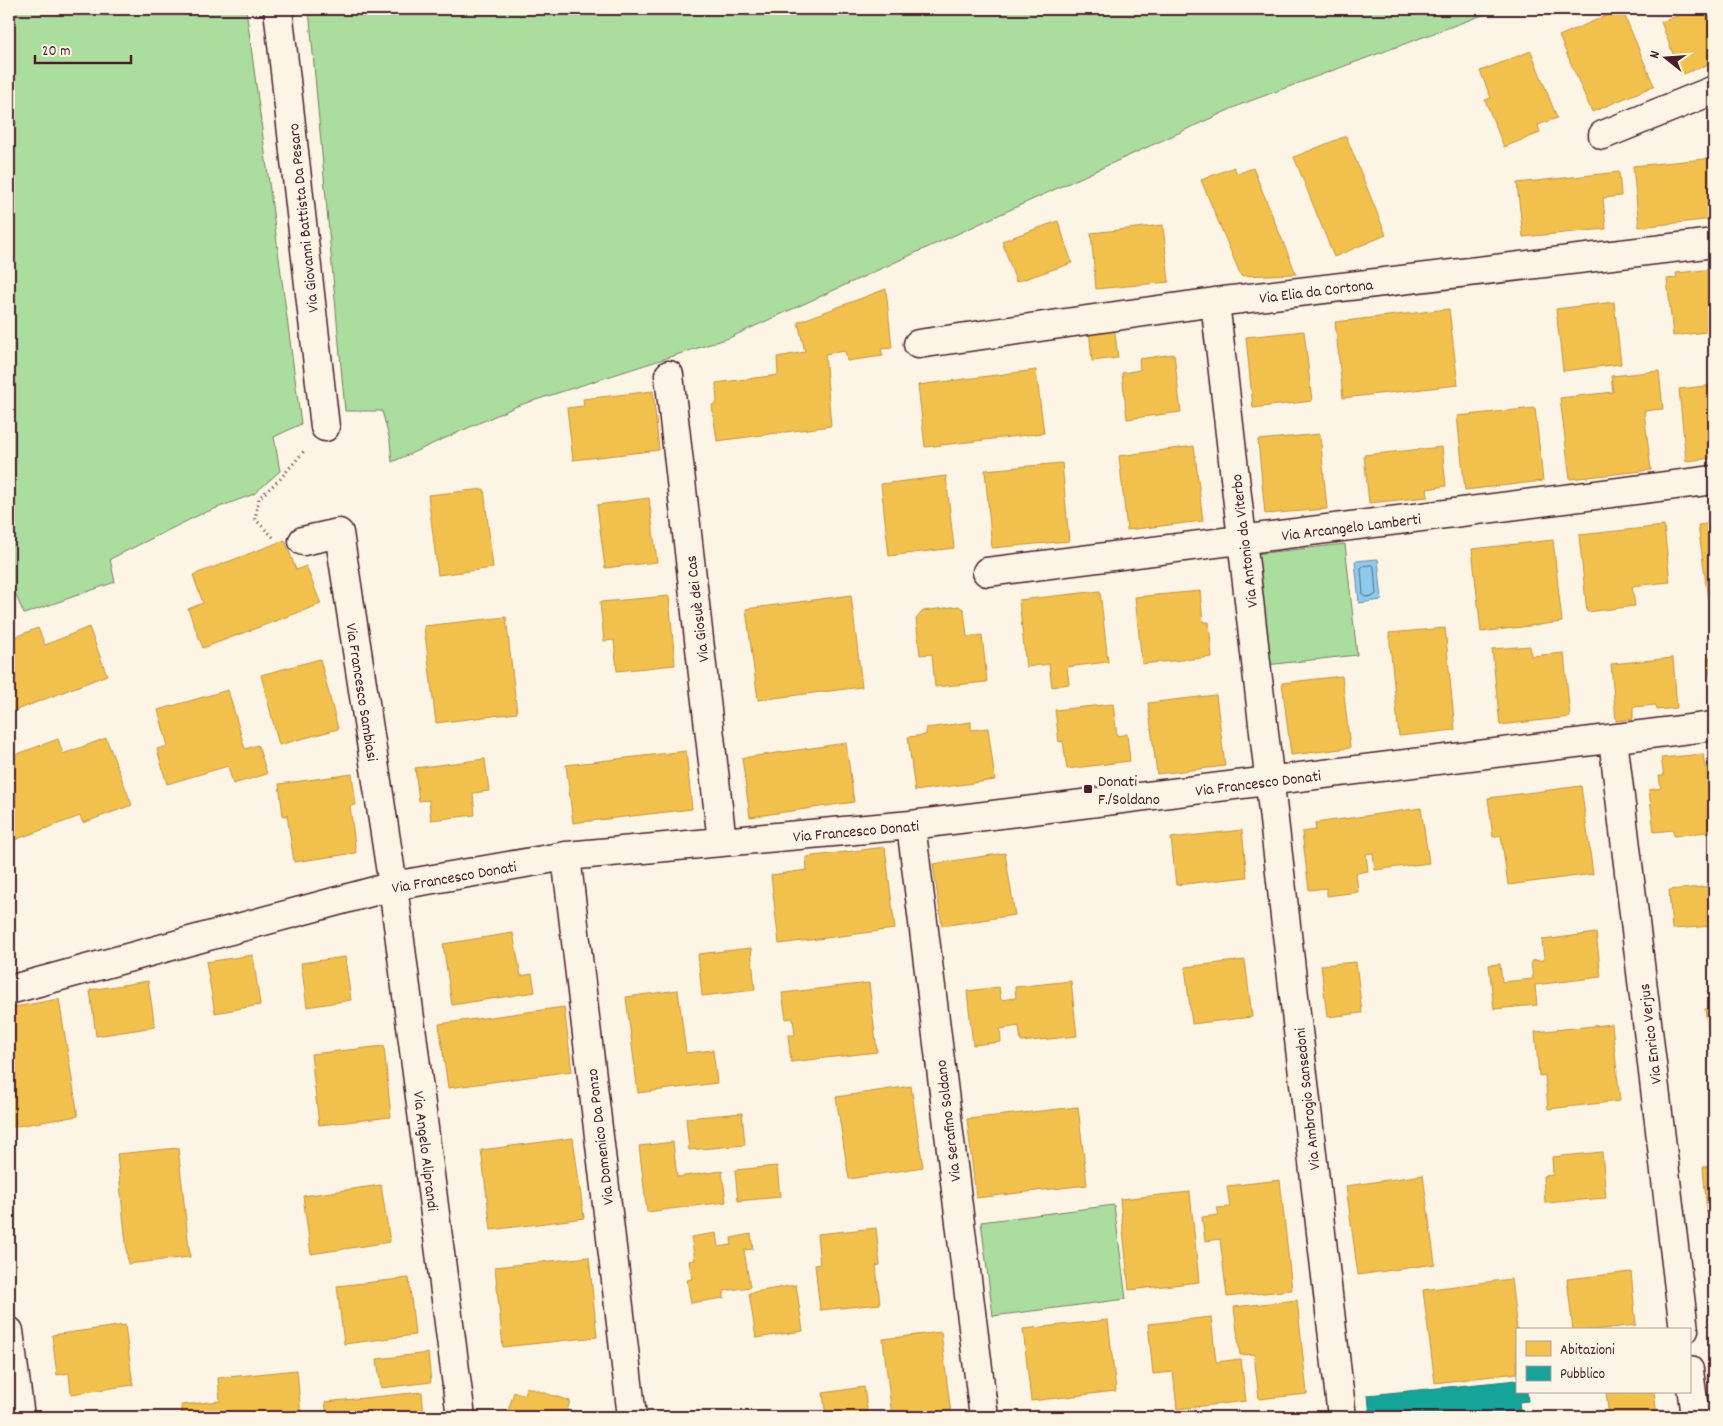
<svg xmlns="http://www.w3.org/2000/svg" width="1723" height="1426" viewBox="0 0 1723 1426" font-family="Dekko,sans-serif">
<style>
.green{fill:#abdd9e;stroke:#7a7e64}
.water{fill:#8ccbed;stroke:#72869f}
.homes{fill:#f2c14e;stroke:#c09044}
.public{fill:#17a398;stroke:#267b77}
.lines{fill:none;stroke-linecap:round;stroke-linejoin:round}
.shore{stroke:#646479;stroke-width:1}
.minor-casing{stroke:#4a1f2b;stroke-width:31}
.path{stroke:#4a1f2b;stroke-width:3;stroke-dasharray:1 4;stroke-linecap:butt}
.minor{stroke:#fcf5e5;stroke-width:28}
.poi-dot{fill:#4a1f2b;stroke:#fcf5e5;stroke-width:2}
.labels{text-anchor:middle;stroke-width:5;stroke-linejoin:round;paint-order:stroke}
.street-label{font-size:16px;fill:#4a1f2b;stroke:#fcf5e5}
.poi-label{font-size:16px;fill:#4a1f2b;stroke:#fcf5e5;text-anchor:start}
</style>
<rect width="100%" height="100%" fill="#fcf5e5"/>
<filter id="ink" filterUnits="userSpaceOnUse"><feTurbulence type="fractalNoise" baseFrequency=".02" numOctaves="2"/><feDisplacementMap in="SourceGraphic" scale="10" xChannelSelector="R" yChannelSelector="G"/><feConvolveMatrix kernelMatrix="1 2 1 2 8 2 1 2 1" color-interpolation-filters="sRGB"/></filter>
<g filter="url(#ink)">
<path class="green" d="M9 9H246L301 424 274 437 280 471 254 494 201 514 110 559 115 582 24 614 9 580Z
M309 9H1499L1242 104 729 338 517 406 392 462 390 441 382 411H345Z
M1345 544 1357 655 1266 665 1255 554Z
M1114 1205 1126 1299 993 1316 981 1222Z"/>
<path class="water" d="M1378 559 1382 600 1359 603 1355 561Z"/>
<path class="homes" d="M1622 9 1654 86 1592 112 1559 36Z
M1696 9H1714V62L1681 75 1661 22Z
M1531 51 1557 118 1538 125 1540 133 1504 147 1485 100 1491 98 1480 71Z
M1346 136 1386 235 1334 257 1294 157Z
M1714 158V219L1639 227 1633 166Z
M1234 167 1237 174 1253 168 1296 274 1241 276 1201 180Z
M1619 172 1621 196 1603 198 1606 229 1523 237 1517 183Z
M1058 221 1072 263 1016 282 1002 241Z
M1163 225 1169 282 1096 289 1091 233Z
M1714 269V331L1673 336 1667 279 1677 278 1676 273Z
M886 289 892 348 881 349 883 356 847 361 845 351 825 354 831 426 717 441 712 405 717 403 716 383 778 375 777 357 805 352 798 322Z
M1614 302 1621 364 1563 371 1556 309Z
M1449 309 1458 385 1343 398 1335 322Z
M1114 325 1118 358 1092 361 1089 328Z
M1304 331 1312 401 1253 408 1246 337Z
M1174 354 1181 412 1127 419 1122 373 1140 370 1139 359Z
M1036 370 1044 433 925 447 918 385Z
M1659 371 1663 409 1644 411 1651 470 1570 479 1560 398 1613 392 1611 376Z
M1714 385V458L1686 461 1679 389Z
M653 391 659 450 573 460 567 408 584 406 583 399Z
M1535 408 1543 481 1465 490 1457 416Z
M1320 434 1327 509 1265 514 1258 440Z
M1194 446 1203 521 1127 530 1119 456Z
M1442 447 1446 486 1427 489 1428 497 1369 503 1364 455Z
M1062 463 1069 541 992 548 985 470Z
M946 476 954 548 889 556 881 484Z
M484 489 493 568 438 575 428 495Z
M649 498 657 562 605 568 597 505Z
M1714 523V598L1708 599 1698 525Z
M1664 526 1670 582 1632 586 1635 606 1587 612 1579 535Z
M285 540 296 570 306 566 321 604 203 648 188 609 203 603 193 575Z
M1553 540 1562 622 1481 632 1472 549Z
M1100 591 1108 662 1067 667 1069 684 1052 687 1049 664 1026 667 1019 600Z
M1200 591 1203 622H1209L1212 657 1142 664 1135 597Z
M851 595 862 687 758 700 746 609Z
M669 596 675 665 617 671 614 640 604 641 600 602Z
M959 606 964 610 967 637 982 635 987 682 935 687 932 654 920 655 916 619 923 611Z
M506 617 517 713 436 723 424 626Z
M89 627 107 675 9 713V639L38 628 45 645Z
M1445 628 1455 730 1399 736 1389 633Z
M1530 646 1531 656 1564 653 1570 717 1500 725 1492 649Z
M1714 657V692L1712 693 1708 658Z
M1673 658 1677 708 1657 710 1656 705 1633 707V719L1616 721 1611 664Z
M320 659 338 729 279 745 261 675Z
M1342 676 1350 748 1291 755 1282 683Z
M228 690 245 749 258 745 267 774 233 784 228 766 167 784 157 749 168 746 158 710Z
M1216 695 1225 766 1157 774 1148 703Z
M1113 704 1117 736 1127 734 1130 761 1067 769 1063 741 1059 742 1055 710Z
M971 722V730L988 728 995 780 915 791 908 737 926 735V728Z
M106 738 132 805 83 823 80 816 9 842V757L58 739 63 754Z
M846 743 854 802 750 817 742 758Z
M686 751 692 809 573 823 566 765Z
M1703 754 1705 768 1714 767V831L1674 836 1673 830 1654 832 1649 790 1661 788 1659 776H1664L1661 758Z
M485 759 489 791 473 793 475 815 431 820 429 800 419 801 415 768Z
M352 774 356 805 350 806 356 853 294 862 287 815 283 816 279 784Z
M1581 786 1593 874 1508 885 1501 835 1493 837 1488 798Z
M1421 808 1429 863 1375 870 1373 853 1366 854 1368 871 1356 873 1358 892 1327 896V888L1309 890 1302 832 1316 830 1315 823Z
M1242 830 1247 877 1176 885 1171 838Z
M885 847 895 929 779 944 771 875 807 870 806 857Z
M1005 853 1015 915 942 926 933 864Z
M1714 886V926L1672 929 1669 890Z
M513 933 521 976 532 974 535 992 452 1005 443 944Z
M1596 933 1601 977 1535 985 1537 1005 1494 1009 1489 965 1500 964 1502 982 1533 979 1531 961 1544 960 1542 940Z
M751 948 755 990 702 996 698 954Z
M253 955 260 1005 215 1013 206 962Z
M345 957 351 1000 307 1007 301 963Z
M1245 960 1252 1017 1192 1024 1185 967Z
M1356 962 1362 1013 1327 1017 1321 965Z
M148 981 155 1027 96 1036 90 990Z
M1071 981 1077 1036 1021 1042 1019 1026 1000 1029 1001 1042 973 1045 967 991 999 987 1001 1000 1016 998 1015 987Z
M869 983 877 1052 791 1062 788 1035H795L793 1018 786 1019 782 993Z
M678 990 686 1053 713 1050 717 1083 638 1093 626 997Z
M59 999 78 1116 11 1127 9 1111V1056H10L9 1045V1008Z
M564 1007 572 1071 448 1088 439 1024Z
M1714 1008V1068H1713L1705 1009Z
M1612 1024 1620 1101 1548 1109 1545 1075 1539 1076 1535 1032Z
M384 1046 391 1117 319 1125 311 1054Z
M911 1086 923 1167 849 1179 836 1097Z
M1078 1107 1087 1185 976 1198 967 1119Z
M742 1113 745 1145 689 1150 686 1118Z
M573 1138 584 1218 491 1230 481 1150Z
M673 1142 677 1177 722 1171 726 1202 647 1212 639 1146Z
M178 1148 190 1257 128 1264 117 1154Z
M1602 1152 1606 1198 1545 1203 1543 1176 1553 1175 1552 1157Z
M777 1166 780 1197 738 1201 735 1170Z
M1714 1166V1212L1707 1213 1703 1167Z
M1423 1175 1435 1264 1358 1275 1346 1186Z
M1280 1180 1292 1290 1227 1297 1220 1239 1205 1241 1202 1217 1219 1215 1217 1208 1230 1207 1227 1186Z
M381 1185 390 1242 311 1254 303 1196Z
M1190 1192 1199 1282 1129 1290 1120 1199Z
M876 1228 880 1265 876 1266 880 1304 820 1310 815 1265 820 1264 817 1234Z
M716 1233 718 1247 732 1245 731 1238 751 1234 753 1249 744 1250 750 1287 724 1291V1298L691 1303 687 1280 692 1279 689 1261 695 1260 691 1237Z
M589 1257 597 1337 503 1347 495 1267Z
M1631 1272 1636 1325 1594 1330H1573L1567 1279Z
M409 1278 415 1335 344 1344 337 1286Z
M1511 1279 1517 1330V1373L1435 1383 1423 1290Z
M796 1285 803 1331 756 1338 749 1293Z
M1297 1300 1307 1394 1259 1399 1254 1354 1240 1355 1234 1307Z
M1211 1317 1216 1362 1241 1359 1246 1401 1177 1409 1173 1372 1153 1374 1148 1324Z
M1108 1320 1116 1391 1031 1401 1023 1329Z
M125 1325 133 1385 71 1394 69 1373 57 1375 52 1335Z
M941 1332 951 1415 935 1417H892L883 1339Z
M428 1353 431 1382 381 1388 377 1359Z
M297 1370 301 1417H182L181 1405 220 1401 218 1378Z
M526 1387 570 1401 565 1417H506L514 1392 524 1395Z
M864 1387 868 1417H826L823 1393Z
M422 1392 424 1417H327L325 1402Z
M1606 1392H1654L1657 1417H1609Z"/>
<path class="public" d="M1517 1380V1392H1527L1528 1401 1519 1402 1521 1417H1370L1368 1395Z"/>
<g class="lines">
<path class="shore" d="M1372 565 1374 567 1376 594 1374 596 1365 597 1363 595 1361 568 1363 566Z"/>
<g class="minor-casing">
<path id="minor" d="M278 9 325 427
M1603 135 1714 90
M1215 302 1342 1417
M918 344 1215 302 1714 243
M669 375 722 842
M303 541 339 533 393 886 461 1417
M987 572 1714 480
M1613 739 1684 1330
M911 825 984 1417
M566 856 632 1417
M9 990 393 886 566 856 911 825 1714 726
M9 1331 20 1417
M1689 1370 1695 1417"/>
</g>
<path class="path" d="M273 537 255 519 259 498 280 479 305 450"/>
<use href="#minor" class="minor"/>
</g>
</g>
<rect class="poi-dot" x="1083" y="784" width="10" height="10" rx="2.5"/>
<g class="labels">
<g class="street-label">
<text transform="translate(302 218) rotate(-96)" y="6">Via Giovanni Battista Da Pesaro</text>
<text transform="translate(1316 290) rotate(-7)" y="6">Via Elia da Cortona</text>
<text transform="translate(1351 526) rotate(-7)" y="6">Via Arcangelo Lamberti</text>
<text transform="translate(1243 541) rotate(-97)" y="6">Via Antonio da Viterbo</text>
<text transform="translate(696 609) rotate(-97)" y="6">Via Giosuè dei Cas</text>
<text transform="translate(363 692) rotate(81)" y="6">Via Francesco Sambiasi</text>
<text transform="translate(1258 782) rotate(-7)" y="6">Via Francesco Donati</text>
<text transform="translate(856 830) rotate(-5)" y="6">Via Francesco Donati</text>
<text transform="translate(454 876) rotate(-10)" y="6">Via Francesco Donati</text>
<text transform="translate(1649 1034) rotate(-97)" y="6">Via Enrico Verjus</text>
<text transform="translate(1306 1099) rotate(-96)" y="6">Via Ambrogio Sansedoni</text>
<text transform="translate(947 1121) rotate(-97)" y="6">Via Serafino Soldano</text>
<text transform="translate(599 1137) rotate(-97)" y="6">Via Domenico Da Ponzo</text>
<text transform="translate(427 1151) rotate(83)" y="6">Via Angelo Aliprandi</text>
</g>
<g class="poi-label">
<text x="1098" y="786">Donati<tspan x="1098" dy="18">F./Soldano</tspan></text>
</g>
</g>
<rect width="1723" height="1426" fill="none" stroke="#fcf5e5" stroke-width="30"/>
<rect x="15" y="15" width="1693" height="1396" fill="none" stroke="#4a1f2b" stroke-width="2" filter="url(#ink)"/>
<rect x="1516" y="1328" width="175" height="65" fill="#fcf5e5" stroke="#b59f9b"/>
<rect x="1526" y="1341" width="25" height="15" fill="#f2c14e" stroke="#b59f9b"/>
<text x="1560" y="1354" font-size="15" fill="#4a1f2b">Abitazioni</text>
<rect x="1526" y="1366" width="25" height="15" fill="#17a398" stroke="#b59f9b"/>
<text x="1560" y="1378" font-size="15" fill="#4a1f2b">Pubblico</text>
<g transform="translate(1666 58) rotate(287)" stroke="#fcf5e5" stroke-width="4" paint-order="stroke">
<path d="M0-4L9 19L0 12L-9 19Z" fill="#4a1f2b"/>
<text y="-8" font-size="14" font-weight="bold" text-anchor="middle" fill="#4a1f2b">N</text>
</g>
<path d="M35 55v8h96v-8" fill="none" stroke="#4a1f2b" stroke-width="2.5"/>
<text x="42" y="55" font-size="15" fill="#4a1f2b" stroke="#fcf5e5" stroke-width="4" paint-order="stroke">20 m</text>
</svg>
